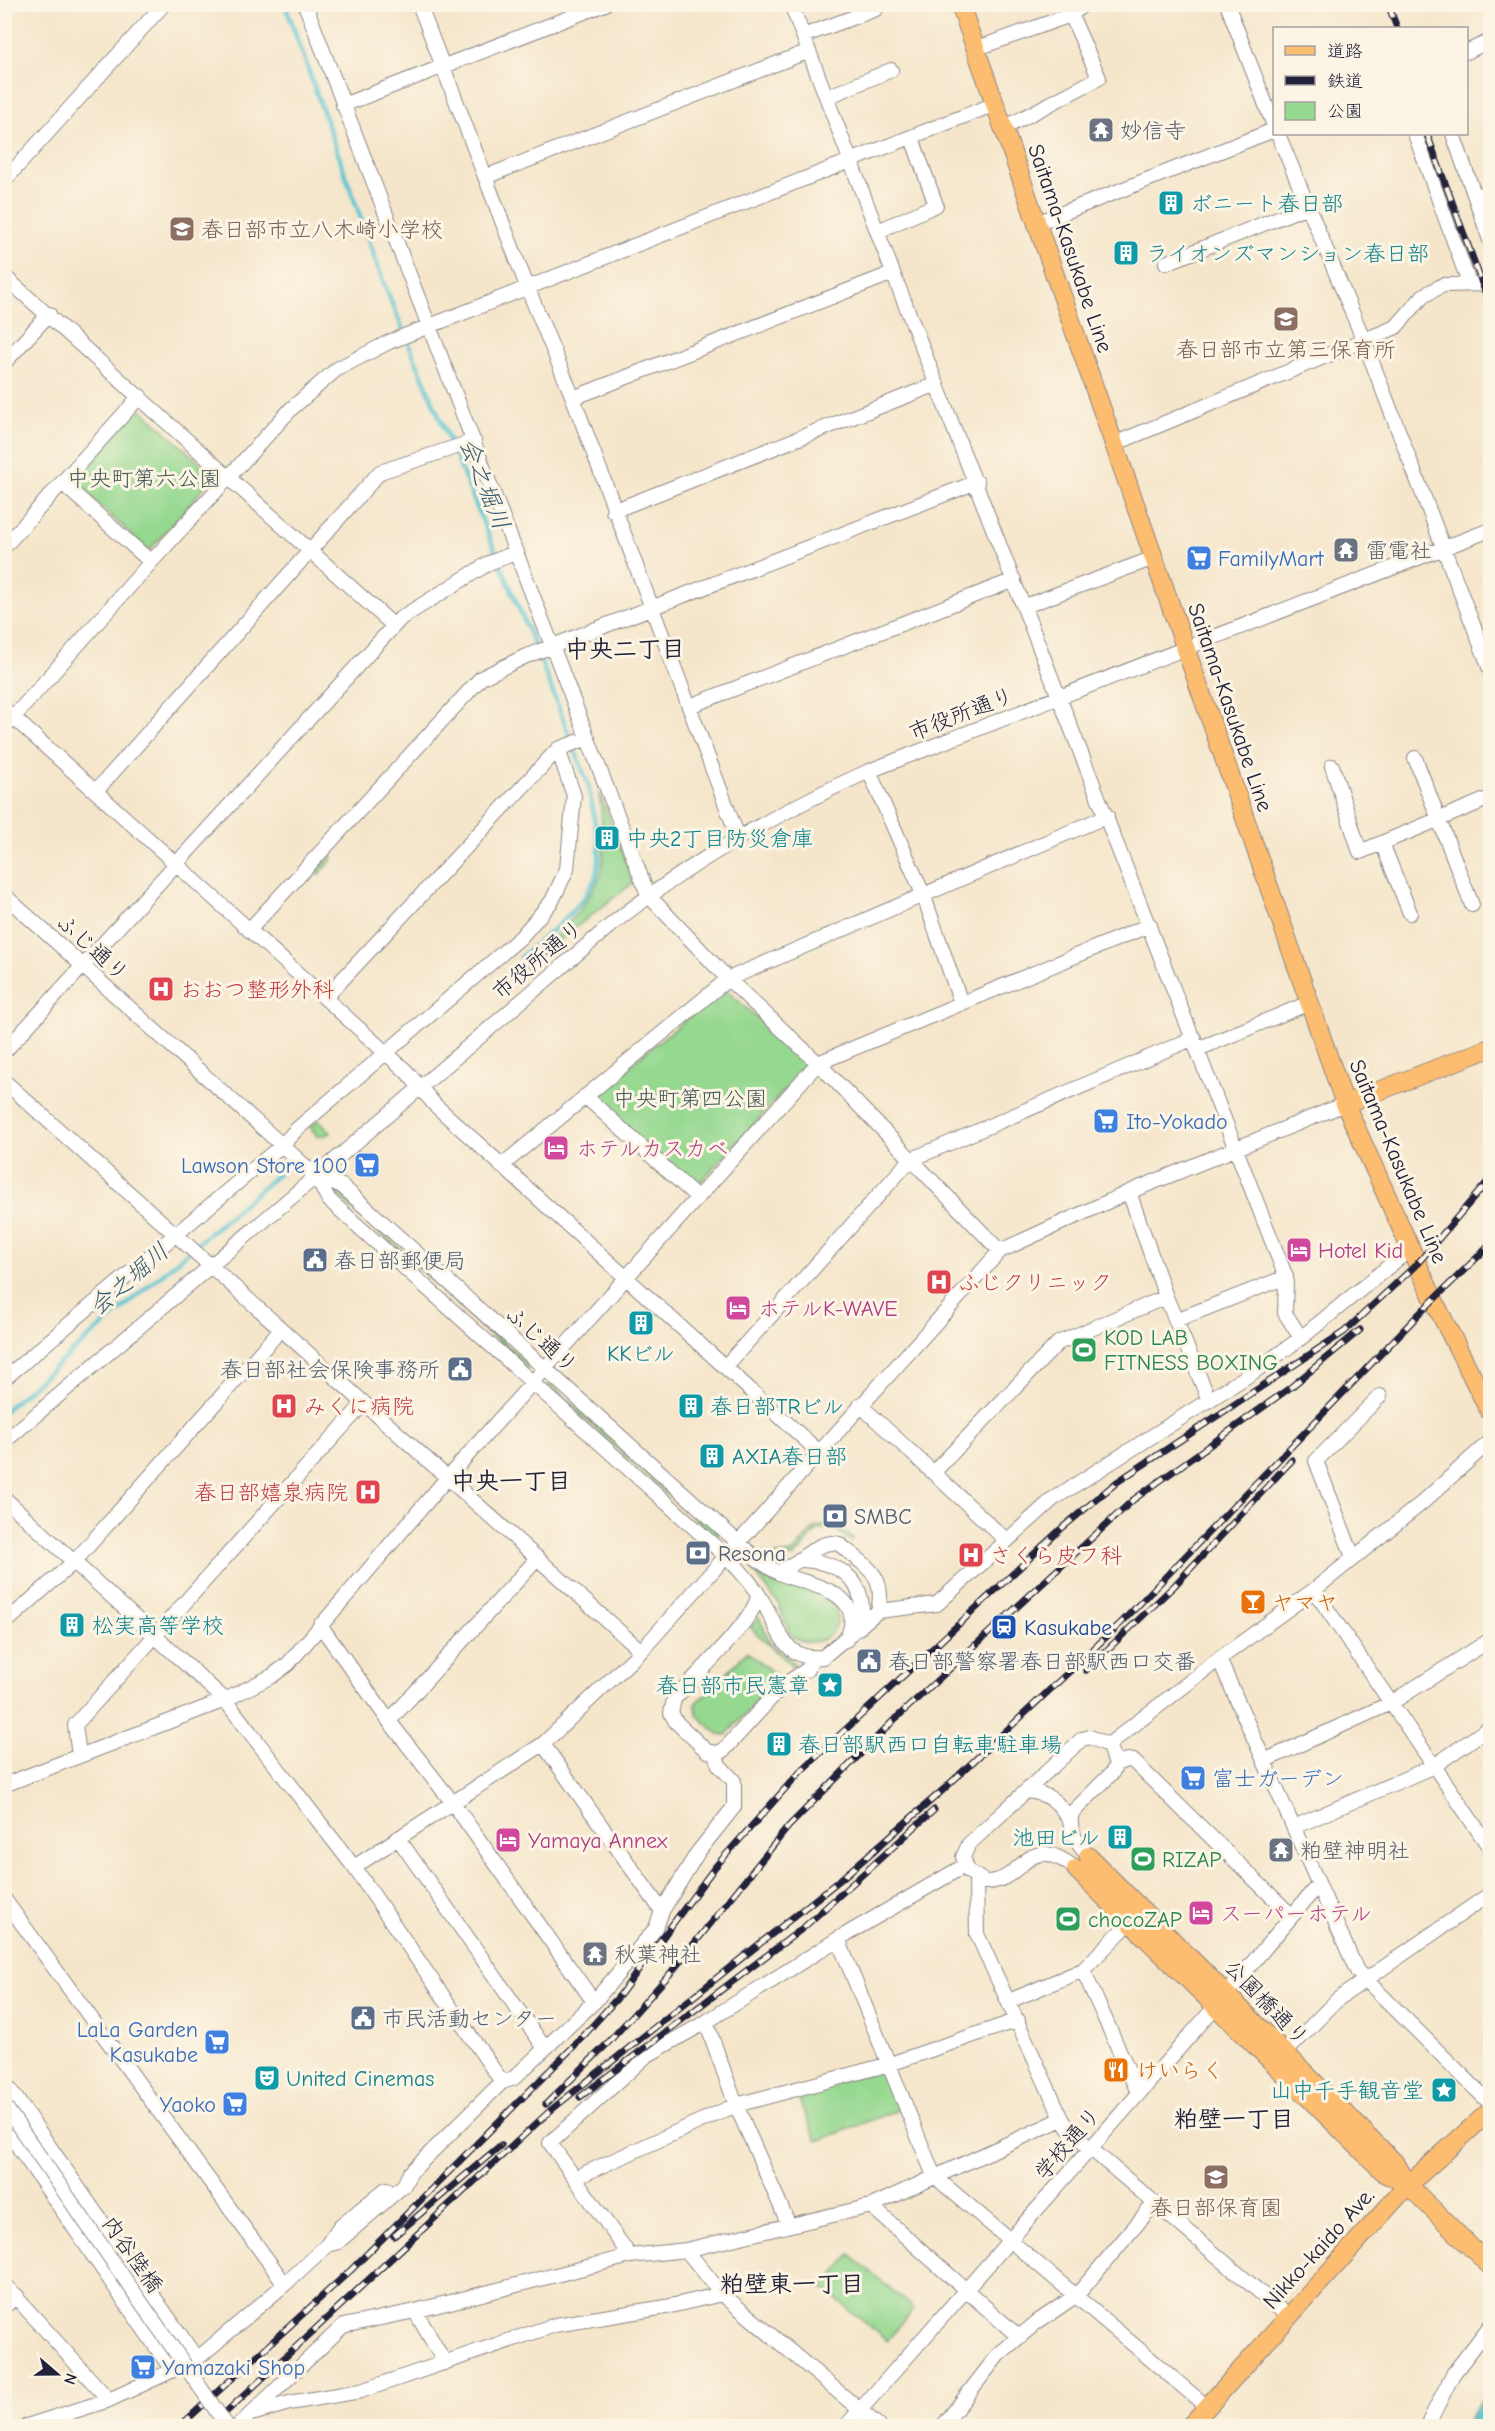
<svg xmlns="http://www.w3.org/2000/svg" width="1495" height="2431" viewBox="0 0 1495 2431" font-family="'Comic Neue','Klee One',sans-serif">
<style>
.green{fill:#95d890;stroke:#5c7d66;stroke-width:1.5}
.water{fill:#59c5d2;stroke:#3e7486;stroke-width:1.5}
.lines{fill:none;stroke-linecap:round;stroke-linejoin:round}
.stream{stroke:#59c5d2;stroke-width:4.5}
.minor-casing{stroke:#8c8483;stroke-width:16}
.major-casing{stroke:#8c8483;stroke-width:20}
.minor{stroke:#fff;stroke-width:14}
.major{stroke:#fcbd6f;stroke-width:18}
.rail-casing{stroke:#22223b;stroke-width:7}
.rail{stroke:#fcf5e5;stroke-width:4.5;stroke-dasharray:14;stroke-linecap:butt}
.minor-bridge-casing{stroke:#8c8483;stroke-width:16;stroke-linecap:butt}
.minor-bridge{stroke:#fff;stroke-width:14}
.labels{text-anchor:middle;stroke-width:6;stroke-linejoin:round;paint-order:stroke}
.worship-label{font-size:22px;fill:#5b616d;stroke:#fcf5e5;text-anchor:start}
.culture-label{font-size:22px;fill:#0d838f;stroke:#fcf5e5;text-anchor:start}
.education-label{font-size:22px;fill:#785e54;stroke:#fcf5e5}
.street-label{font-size:22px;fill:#22223b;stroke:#fcf5e5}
.park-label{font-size:22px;fill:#445954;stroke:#fcf5e5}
.shop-label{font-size:22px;fill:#366cbe;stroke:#fcf5e5;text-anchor:start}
.health-label{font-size:22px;fill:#be3a42;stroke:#fcf5e5;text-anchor:start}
.hotel-label{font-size:22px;fill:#b23c85;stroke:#fcf5e5;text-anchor:start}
.service-label{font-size:22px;fill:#4e5e75;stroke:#fcf5e5;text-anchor:start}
.leisure-label{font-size:22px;fill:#27864d;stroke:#fcf5e5;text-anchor:start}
.food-label{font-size:22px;fill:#c56008;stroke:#fcf5e5;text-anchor:start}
.transit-label{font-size:22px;fill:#164399;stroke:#fcf5e5;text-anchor:start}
.water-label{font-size:24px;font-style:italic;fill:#355b70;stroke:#fcf5e5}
.neighbourhood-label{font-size:24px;font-weight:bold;fill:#22223b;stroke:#fcf5e5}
</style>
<rect width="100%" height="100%" fill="#fcf5e5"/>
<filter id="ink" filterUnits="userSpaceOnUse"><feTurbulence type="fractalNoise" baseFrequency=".0167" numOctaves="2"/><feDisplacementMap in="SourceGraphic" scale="12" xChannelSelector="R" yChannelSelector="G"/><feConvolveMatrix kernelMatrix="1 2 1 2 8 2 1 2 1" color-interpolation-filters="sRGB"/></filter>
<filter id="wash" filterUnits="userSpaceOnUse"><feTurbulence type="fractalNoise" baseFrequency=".008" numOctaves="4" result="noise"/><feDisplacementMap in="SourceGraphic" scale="24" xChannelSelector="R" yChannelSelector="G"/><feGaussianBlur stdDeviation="1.35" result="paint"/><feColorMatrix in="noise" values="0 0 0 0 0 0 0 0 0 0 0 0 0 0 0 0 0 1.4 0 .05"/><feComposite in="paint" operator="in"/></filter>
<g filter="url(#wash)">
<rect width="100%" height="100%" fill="#f5e6cb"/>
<path class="green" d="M140 408 214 476 149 551 73 481Z
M599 792 634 882 524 968C549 941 600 899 603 862 605 839 601 814 599 792Z
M325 851 333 858 319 875 310 868Z
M725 989 809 1064 694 1189 590 1096Z
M319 1120 331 1133 318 1137 310 1127Z
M339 1192 529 1365 527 1368 336 1194Z
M551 1384 719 1533 715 1537 548 1386Z
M825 1524 834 1525 853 1538 851 1541 831 1527 817 1530 795 1557 771 1558 763 1553 771 1556 793 1553 814 1528Z
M752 1569C765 1575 777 1583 791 1587 804 1592 819 1590 830 1601 850 1621 826 1656 791 1636L778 1603Z
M759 1617 770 1643 795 1664 792 1667 750 1627Z
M747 1652 775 1674V1682L726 1735 718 1734 697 1715 696 1704Z
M888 2067 903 2108 817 2141 796 2094Z
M850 2255 914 2308 887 2341 823 2288Z"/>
<path class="water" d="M1490 2390V2426H1464Z"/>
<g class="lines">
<path class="stream" d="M285 4 384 284 538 654 588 784 599 845V863L595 879 585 897 562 922 521 957
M4 1411 278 1174"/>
</g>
</g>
<g filter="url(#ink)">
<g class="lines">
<g class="minor-casing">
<path id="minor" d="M305 4 648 895 728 979 818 1063 1000 1251
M419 4 528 289 573 398 738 837
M791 4 893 273 1286 1277 1285 1313 1301 1338
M1227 4 1274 126
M803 36 876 9
M975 49 1071 15 1084 4
M1466 52 1490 41
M827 97 891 70
M343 105 605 4
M1004 128 1099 78 1071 15
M1278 134 1364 341 1490 669
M1415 134 1469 283
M1453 134 1490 240
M485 177 809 51
M4 181 164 4
M1475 197 1490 191
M1037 223 1274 130
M878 231 936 205 912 138
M1166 263 1308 206
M4 276 394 626
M4 363 49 314
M573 398 893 273
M1114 444 1396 327 1423 296 1443 285 1490 284
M62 483 151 562
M613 511 937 384
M4 547 140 396
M1025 606 1154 558
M690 706 1014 580
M4 709 406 1071 435 1105 819 1452
M4 728 151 562 292 408 337 369 389 342 995 104
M1415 758 1472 905
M1332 766 1360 852 1490 798
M869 771 923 894 961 1003
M96 791 380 472 474 441
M1382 843 1410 913
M4 895 315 1175 329 1200 728 1558C742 1572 754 1586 763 1602 780 1630 783 1661 823 1657L878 1611C887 1574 864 1565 839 1544 819 1537 798 1566 778 1572
M249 930 481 678 524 657 977 482
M325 998 558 749 588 738
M1198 1049 1309 1003
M4 1052 401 618 489 563 517 552
M4 1081 641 1651
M585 1096 697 1197
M501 1166 728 979 1107 816
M315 1175 342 1186 751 1554C760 1561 769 1568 779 1573 808 1586 870 1590 846 1640
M1129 1192 1166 1297 1209 1400
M1176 1320 1286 1277
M725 1367 910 1160 1194 1038
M4 1379 282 1145 297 1129 521 937 552 901 567 869 574 796 558 749
M860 1405 1006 1540
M4 1442 612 924C691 862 778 812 869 771L1490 530
M934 1472 1058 1343 1166 1297
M4 1498 225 1700 354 1867 502 2082
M1353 1557 1316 1461 1380 1396
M803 1560C845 1563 869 1584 860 1627
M1314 1590 1490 1848
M758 1594C758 1617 692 1679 674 1699L671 1713 676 1722 707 1751 715 1753 723 1751 782 1686 808 1669 813 1658
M878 1611 937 1604 1053 1499 1255 1371 1301 1338 1410 1249
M4 1624 74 1562 281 1329
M320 1625 389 1721 453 1803 594 2002
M1219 1659 1357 1971 1490 2103
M389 1721 538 1558
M543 1744 662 1911
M1108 1745 1219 1659 1314 1590 1423 1502 1490 1441
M79 1756 75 1725 363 1404
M1266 1760 1391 1703 1490 1640
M1116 1764 1127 1760 1133 1761 1292 1916
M4 1785 225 1700 272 1676 288 1664 448 1477 818 1063 1150 925
M1026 1791C1049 1793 1059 1802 1070 1821
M1294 1827 1434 1766 1490 1727
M398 1838 544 2047
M354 1867 543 1744 641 1651 1000 1251 1129 1192 1345 1104
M1076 1869C1024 1828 1026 1883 985 1882L968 1871 963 1857 969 1844 1082 1739 1090 1737 1108 1745 1116 1764 1112 1773 1072 1813C1067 1829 1077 1843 1088 1856
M976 1879 977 1934 1062 2119 1071 2132 1288 2316
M4 1899 285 2284
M838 1939 934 2176 1207 2407
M1083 1970 1138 2092
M1009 2001 1083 1970 1130 1922
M706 2022 736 2105 789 2225
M1284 2054 1338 1999 1490 1894
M4 2081 197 2359
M4 2126 172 2370
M577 2177 736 2105 890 2064 1018 2020
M871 2206 1019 2337
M327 2245 338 2242 404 2185 410 2173 502 2082 514 2078 594 2002 656 1928 662 1911 698 1852 734 1807V1781L719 1765 715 1753
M686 2250 722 2294 879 2426
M630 2256 550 2143 646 2056 706 2022 838 1939 964 1866
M4 2284 109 2400
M4 2307 17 2296
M415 2311 445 2363
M255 2413 289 2403 361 2391 555 2325 666 2307 722 2294
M27 2426 109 2400 197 2359 285 2284 327 2245 340 2226 386 2189
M238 2426 343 2326 415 2311 630 2256 686 2250 871 2206 1062 2119
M846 2426 1216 2006 1318 1885
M943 2426 998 2355 1037 2322 1077 2295 1154 2204
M1427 2426 1453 2374 1490 2326"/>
</g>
<g class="major-casing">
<path id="major" d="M960 4 1345 1104 1437 1307 1490 1412
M1345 1104 1490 1048
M1088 1856 1396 2164 1408 2185 1490 2266
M1076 1869 1386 2174 1408 2185
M1190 2426 1408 2185 1490 2111"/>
</g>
<use href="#minor" class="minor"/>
<use href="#major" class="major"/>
<g class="rail-casing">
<path id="rail" d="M1388 4 1397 28
M1427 134 1490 305
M1086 1670 1174 1586 1292 1460
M580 2097 803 1928 934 1810
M546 2104 606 2045 669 1975 788 1827 894 1720 1133 1500 1291 1387 1360 1330
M394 2236 501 2145
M180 2426 351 2270 578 2042 620 1995 715 1867 801 1771 1062 1528 1117 1482 1344 1332 1417 1264 1490 1179
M211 2426 551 2110 841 1879 943 1790 1121 1623 1422 1311 1490 1245"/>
</g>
<use href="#rail" class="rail"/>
<g class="minor-bridge-casing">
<path id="minor-bridge" d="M4 2105 227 2426"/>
</g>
<use href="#minor-bridge" class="minor-bridge"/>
</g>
</g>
<defs>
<g id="temple-square" transform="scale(1.35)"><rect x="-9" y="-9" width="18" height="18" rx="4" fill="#6b7280" stroke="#fcf5e5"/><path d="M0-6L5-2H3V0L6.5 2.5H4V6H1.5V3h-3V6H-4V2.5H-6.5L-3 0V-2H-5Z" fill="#fff"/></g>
<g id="building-square" transform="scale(1.35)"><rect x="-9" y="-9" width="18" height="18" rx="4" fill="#0f9aa8" stroke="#fcf5e5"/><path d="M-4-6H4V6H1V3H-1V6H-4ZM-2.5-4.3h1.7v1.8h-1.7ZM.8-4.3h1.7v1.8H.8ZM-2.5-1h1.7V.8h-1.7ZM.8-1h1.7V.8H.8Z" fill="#fff"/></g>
<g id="school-square" transform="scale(1.35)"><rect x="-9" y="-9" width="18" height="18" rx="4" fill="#8d6e63" stroke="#fcf5e5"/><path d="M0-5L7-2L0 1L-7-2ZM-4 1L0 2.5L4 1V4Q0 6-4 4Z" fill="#fff"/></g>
<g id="supermarket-square" transform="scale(1.35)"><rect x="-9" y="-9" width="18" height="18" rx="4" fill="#3f7fe0" stroke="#fcf5e5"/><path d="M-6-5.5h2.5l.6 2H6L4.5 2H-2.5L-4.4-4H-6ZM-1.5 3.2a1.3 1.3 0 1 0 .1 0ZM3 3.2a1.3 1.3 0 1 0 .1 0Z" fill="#fff"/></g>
<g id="hospital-square" transform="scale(1.35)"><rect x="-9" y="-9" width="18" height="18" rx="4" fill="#e0444e" stroke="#fcf5e5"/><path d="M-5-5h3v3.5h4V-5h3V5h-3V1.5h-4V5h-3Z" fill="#fff"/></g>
<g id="hotel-square" transform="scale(1.35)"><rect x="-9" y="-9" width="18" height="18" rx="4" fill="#d1479c" stroke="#fcf5e5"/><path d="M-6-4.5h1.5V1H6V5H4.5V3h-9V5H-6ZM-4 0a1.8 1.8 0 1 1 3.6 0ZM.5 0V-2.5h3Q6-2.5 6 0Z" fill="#fff"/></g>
<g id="civic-square" transform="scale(1.35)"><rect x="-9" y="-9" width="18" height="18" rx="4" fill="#5c6f8a" stroke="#fcf5e5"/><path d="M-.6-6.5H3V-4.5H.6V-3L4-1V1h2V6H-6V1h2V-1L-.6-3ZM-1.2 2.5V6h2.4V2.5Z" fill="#fff"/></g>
<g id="stadium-square" transform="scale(1.35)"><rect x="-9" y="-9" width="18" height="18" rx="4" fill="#2e9e5b" stroke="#fcf5e5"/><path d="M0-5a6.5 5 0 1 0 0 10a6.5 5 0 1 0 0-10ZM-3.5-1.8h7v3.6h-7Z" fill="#fff"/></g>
<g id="bank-square" transform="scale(1.35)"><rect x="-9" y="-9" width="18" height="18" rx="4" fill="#5c6f8a" stroke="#fcf5e5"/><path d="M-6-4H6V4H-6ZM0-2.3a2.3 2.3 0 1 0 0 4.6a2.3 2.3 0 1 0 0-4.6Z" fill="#fff"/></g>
<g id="bar-square" transform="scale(1.35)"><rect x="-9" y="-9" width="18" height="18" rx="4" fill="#e8710a" stroke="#fcf5e5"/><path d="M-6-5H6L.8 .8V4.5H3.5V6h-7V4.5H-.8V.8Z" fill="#fff"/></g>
<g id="station-square" transform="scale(1.35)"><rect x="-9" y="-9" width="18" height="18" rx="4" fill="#1a4fb4" stroke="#fcf5e5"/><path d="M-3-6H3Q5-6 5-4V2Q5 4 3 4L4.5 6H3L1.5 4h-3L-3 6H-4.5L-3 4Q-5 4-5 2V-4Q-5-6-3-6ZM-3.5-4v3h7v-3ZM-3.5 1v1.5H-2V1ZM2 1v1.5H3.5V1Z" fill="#fff"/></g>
<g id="sight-square" transform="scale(1.35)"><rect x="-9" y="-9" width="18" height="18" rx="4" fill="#0f9aa8" stroke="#fcf5e5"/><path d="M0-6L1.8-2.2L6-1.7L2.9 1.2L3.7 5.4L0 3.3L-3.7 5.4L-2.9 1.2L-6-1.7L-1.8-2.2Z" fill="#fff"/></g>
<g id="restaurant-square" transform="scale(1.35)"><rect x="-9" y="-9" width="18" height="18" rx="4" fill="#e8710a" stroke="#fcf5e5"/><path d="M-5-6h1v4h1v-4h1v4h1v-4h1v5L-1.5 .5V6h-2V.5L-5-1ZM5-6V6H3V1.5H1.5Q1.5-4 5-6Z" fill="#fff"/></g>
<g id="theatre-square" transform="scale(1.35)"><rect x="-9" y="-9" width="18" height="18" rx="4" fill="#0f9aa8" stroke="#fcf5e5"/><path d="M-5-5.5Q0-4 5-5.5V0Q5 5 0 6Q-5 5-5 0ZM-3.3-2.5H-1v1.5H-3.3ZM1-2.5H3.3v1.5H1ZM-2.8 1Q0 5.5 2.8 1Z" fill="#fff"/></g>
</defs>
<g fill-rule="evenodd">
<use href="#temple-square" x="1101" y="130"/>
<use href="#building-square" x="1171" y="203"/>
<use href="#school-square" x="182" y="229"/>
<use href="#building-square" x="1126" y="253"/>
<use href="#school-square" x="1286" y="319"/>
<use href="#temple-square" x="1346" y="550"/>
<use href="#supermarket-square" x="1199" y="558"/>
<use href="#building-square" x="607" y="838"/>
<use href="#hospital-square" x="161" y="989"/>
<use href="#supermarket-square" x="1106" y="1121"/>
<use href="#hotel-square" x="556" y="1148"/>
<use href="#supermarket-square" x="367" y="1165"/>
<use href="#hotel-square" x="1299" y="1250"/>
<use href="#civic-square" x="315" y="1260"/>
<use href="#hospital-square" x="939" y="1282"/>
<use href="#hotel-square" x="738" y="1308"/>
<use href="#building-square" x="641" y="1323"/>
<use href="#stadium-square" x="1084" y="1350"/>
<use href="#civic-square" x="460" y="1369"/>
<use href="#hospital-square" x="284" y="1406"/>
<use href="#building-square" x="691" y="1406"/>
<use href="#building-square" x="712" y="1456"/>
<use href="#hospital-square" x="368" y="1492"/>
<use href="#bank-square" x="835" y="1516"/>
<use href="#bank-square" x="698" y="1553"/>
<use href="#hospital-square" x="971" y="1555"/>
<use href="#bar-square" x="1253" y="1602"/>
<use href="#building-square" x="72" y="1625"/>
<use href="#station-square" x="1004" y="1627"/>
<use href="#civic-square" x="869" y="1661"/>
<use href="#sight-square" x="830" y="1685"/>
<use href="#building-square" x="779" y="1744"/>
<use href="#supermarket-square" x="1193" y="1778"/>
<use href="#building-square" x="1120" y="1837"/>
<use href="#hotel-square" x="508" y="1840"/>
<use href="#temple-square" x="1281" y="1850"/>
<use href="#stadium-square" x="1143" y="1859"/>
<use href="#hotel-square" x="1201" y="1913"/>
<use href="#stadium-square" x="1068" y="1919"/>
<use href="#temple-square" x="595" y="1954"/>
<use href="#civic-square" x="363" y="2018"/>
<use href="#supermarket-square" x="217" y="2042"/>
<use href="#restaurant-square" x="1116" y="2070"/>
<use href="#theatre-square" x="267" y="2078"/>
<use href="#sight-square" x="1444" y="2090"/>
<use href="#supermarket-square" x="235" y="2104"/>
<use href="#school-square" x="1216" y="2177"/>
<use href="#supermarket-square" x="143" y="2367"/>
</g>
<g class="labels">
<g class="worship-label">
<text x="1120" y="138">妙信寺</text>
<text x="1366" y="558">雷電社</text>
<text x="1300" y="1858">粕壁神明社</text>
<text x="614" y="1962">秋葉神社</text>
</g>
<g class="culture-label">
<text x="1190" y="211">ボニート春日部</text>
<text x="1146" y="261">ライオンズマンション春日部</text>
<text x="626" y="846">中央2丁目防災倉庫</text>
<text x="641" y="1361" text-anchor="middle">KKビル</text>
<text x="710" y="1414">春日部TRビル</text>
<text x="732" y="1464">AXIA春日部</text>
<text x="92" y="1633">松実高等学校</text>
<text x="810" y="1693" text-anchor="end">春日部市民憲章</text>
<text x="798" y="1752">春日部駅西口自転車駐車場</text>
<text x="1100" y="1845" text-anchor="end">池田ビル</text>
<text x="286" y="2086">United Cinemas</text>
<text x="1424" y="2098" text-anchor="end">山中千手観音堂</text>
</g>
<g class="education-label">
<text x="201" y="237" text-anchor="start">春日部市立八木崎小学校</text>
<text x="1286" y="357">春日部市立第三保育所</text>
<text x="1216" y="2215">春日部保育園</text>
</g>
<g class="street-label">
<text transform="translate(1071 248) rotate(71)" y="8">Saitama-Kasukabe Line</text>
<text transform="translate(1231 707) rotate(71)" y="8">Saitama-Kasukabe Line</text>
<text transform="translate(961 713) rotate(-21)" y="8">市役所通り</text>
<text transform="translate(93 947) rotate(42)" y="8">ふじ通り</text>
<text transform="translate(537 959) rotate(-40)" y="8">市役所通り</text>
<text transform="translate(1399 1161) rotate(67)" y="8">Saitama-Kasukabe Line</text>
<text transform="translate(542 1339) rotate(42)" y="8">ふじ通り</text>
<text transform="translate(1267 2002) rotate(46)" y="8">公園橋通り</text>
<text transform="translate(1067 2143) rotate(-49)" y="8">学校通り</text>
<text transform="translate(1318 2248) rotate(-48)" y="8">Nikko-kaido Ave.</text>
<text transform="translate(133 2254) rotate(55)" y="8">内谷陸橋</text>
</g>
<g class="park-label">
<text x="144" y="486">中央町第六公園</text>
<text x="690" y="1106">中央町第四公園</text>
</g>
<g class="shop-label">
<text x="1218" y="566">FamilyMart</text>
<text x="1126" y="1129">Ito-Yokado</text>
<text x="348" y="1173" text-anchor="end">Lawson Store 100</text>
<text x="1212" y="1786">富士ガーデン</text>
<text x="198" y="2037" text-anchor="end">LaLa Garden<tspan x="198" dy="25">Kasukabe</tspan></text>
<text x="216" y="2112" text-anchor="end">Yaoko</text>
<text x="162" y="2375">Yamazaki Shop</text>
</g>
<g class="health-label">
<text x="180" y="997">おおつ整形外科</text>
<text x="958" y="1290">ふじクリニック</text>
<text x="304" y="1414">みくに病院</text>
<text x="348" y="1500" text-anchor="end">春日部嬉泉病院</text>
<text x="990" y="1563">さくら皮フ科</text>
</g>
<g class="hotel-label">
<text x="576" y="1156">ホテルカスカベ</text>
<text x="1318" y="1258">Hotel Kid</text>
<text x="758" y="1316">ホテルK-WAVE</text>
<text x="528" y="1848">Yamaya Annex</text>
<text x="1220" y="1921">スーパーホテル</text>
</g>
<g class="service-label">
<text x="334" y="1268">春日部郵便局</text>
<text x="440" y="1377" text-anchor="end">春日部社会保険事務所</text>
<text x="854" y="1524">SMBC</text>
<text x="718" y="1561">Resona</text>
<text x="888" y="1669">春日部警察署春日部駅西口交番</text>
<text x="382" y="2026">市民活動センター</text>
</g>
<g class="leisure-label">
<text x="1104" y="1345">KOD LAB<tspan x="1104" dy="25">FITNESS BOXING</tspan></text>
<text x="1162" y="1867">RIZAP</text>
<text x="1088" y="1927">chocoZAP</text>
</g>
<g class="food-label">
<text x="1272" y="1610">ヤマヤ</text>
<text x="1136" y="2078">けいらく</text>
</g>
<g class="transit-label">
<text x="1024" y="1635">Kasukabe</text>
</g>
<g class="water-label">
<text transform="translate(485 484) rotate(68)" y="8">会之堀川</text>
<text transform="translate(129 1279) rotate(-41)" y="8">会之堀川</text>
</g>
<g class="neighbourhood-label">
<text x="625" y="657">中央二丁目</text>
<text x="511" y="1489">中央一丁目</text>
<text x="1234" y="2127">粕壁一丁目</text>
<text x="792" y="2292">粕壁東一丁目</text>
</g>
</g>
<rect width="1495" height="2431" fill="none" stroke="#fcf5e5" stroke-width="24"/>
<rect x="1273" y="27" width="195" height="108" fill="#fcf5e5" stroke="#a5a1a1" stroke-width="1.5"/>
<rect x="1285" y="46" width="30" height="9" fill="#fcbd6f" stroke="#a5a1a1" stroke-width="1.5"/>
<text x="1327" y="57" font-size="18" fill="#22223b">道路</text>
<rect x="1285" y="76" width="30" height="9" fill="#22223b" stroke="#a5a1a1" stroke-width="1.5"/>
<text x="1327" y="87" font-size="18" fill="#22223b">鉄道</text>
<rect x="1285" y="102" width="30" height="18" fill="#95d890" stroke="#a5a1a1" stroke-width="1.5"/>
<text x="1327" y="117" font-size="18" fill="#22223b">公園</text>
<g transform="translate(57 2374) rotate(110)" stroke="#fcf5e5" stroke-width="4.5" paint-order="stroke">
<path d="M0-4.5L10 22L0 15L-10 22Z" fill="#22223b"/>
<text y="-9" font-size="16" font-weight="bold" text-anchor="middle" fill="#22223b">N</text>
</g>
</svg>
